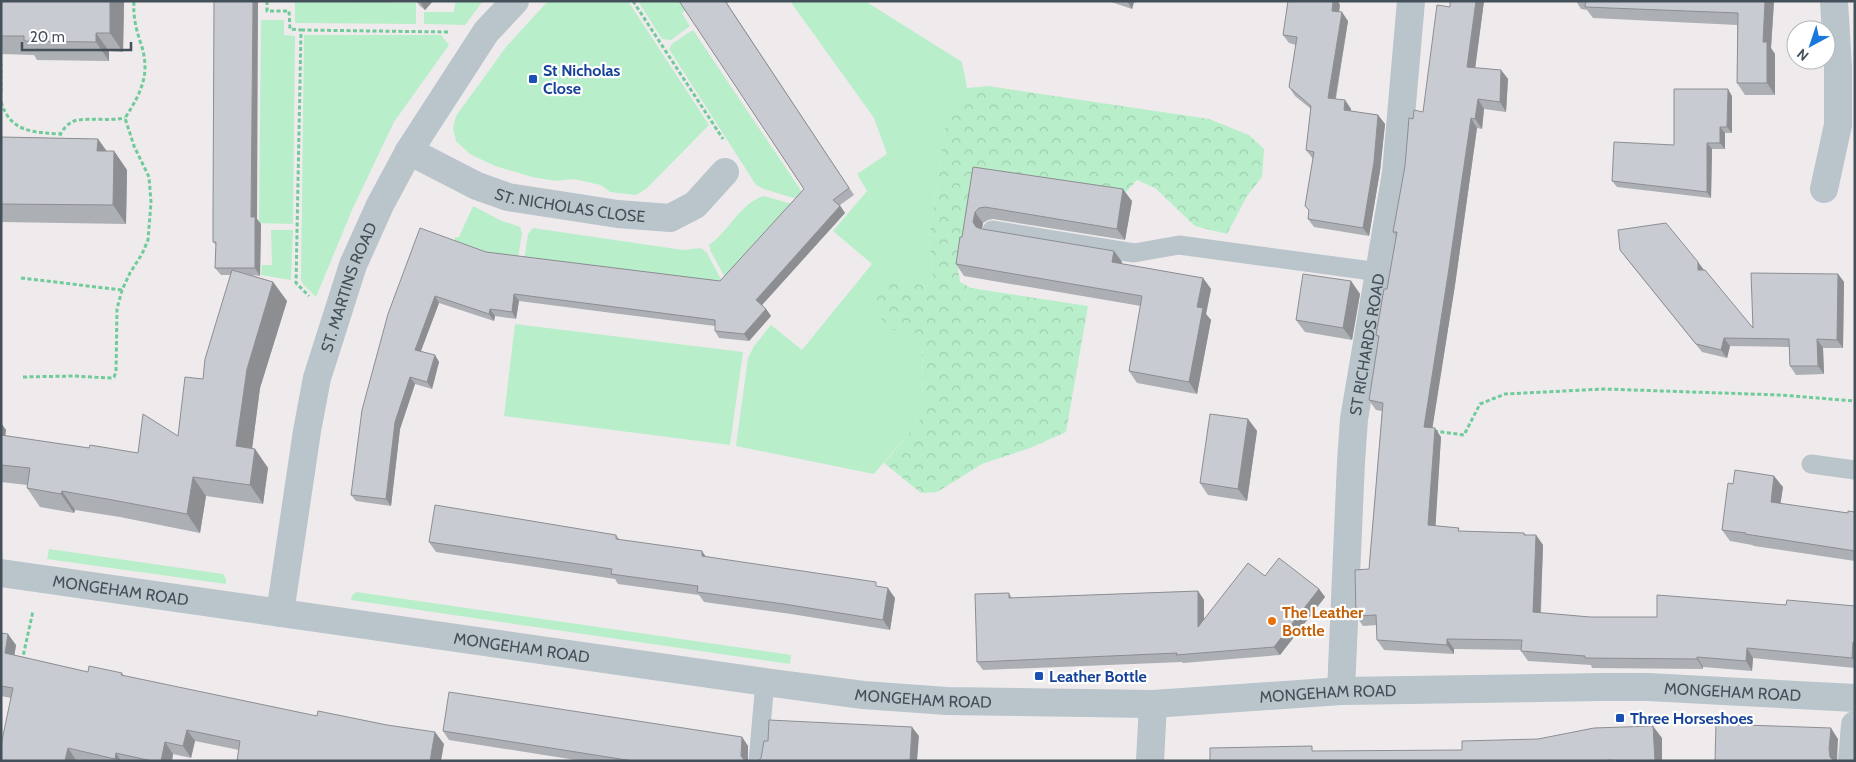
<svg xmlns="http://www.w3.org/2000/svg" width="1856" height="762" viewBox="0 0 1856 762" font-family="Cabin,sans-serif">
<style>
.green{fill:#b8eeca}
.forest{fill:url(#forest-crowns)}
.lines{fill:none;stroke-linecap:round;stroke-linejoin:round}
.path{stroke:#70cb9a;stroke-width:3;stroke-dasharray:4 2.5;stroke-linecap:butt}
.service{stroke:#b9c4cb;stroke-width:19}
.minor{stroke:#b9c4cb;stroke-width:28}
.tertiary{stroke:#b9c4cb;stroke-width:28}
.wall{fill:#acafb4}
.shaded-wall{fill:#8c8e92}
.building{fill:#c8cbd1;stroke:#8c8e92}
.transit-dot{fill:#1a4fb4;stroke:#fff;stroke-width:2}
.food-dot{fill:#e8710a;stroke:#fff;stroke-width:2}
.labels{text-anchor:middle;stroke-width:4.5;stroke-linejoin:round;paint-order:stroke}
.transit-label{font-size:16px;font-weight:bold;fill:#164399;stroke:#fff;text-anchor:start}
.street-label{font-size:16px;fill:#445059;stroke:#fff}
.food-label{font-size:16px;font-weight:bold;fill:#c56008;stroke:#fff;text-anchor:start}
</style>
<defs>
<pattern id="forest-crowns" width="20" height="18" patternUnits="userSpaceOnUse" patternTransform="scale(1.25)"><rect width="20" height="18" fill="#b8eeca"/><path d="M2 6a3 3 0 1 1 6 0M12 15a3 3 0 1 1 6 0" fill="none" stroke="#9fceb0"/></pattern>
</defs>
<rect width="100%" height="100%" fill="#efebec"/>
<path class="green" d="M295 1 416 3V24L295 23Z
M458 1H483L465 25 424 24V12H454L455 3H458Z
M548 1H628L709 125 646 189 636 195 610 192 601 185 573 179 556 181 532 177 495 166 470 154 456 141 453 128 456 116 506 47Z
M638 1H698L682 13 690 26 671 40 662 39Z
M790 1H865L962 62 967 88 947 118 929 238 933 276 926 286 897 279 922 334 923 416 874 474 736 446 748 358 754 346 771 325 802 350 872 264 833 231 867 191 857 174 887 154 874 118Z
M261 20H284V35L295 36 293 224 259 223Z
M693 30 804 195 800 200 764 189 756 185 669 49 673 43Z
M304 35H441L449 45 394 122 352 210 316 297 303 284 301 279Z
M764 196 795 205 727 281 711 252 709 245C730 230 740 203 764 196Z
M473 206 500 220 520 227 522 233 514 284 450 255 455 237H459Z
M533 228 683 250 701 248 707 253 724 285 524 261 528 234Z
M271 230H293L291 280 261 275 262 265H272Z
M515 324 743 352 730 445 504 416Z
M49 549 223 574 226 579V584L47 559Z
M356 592 791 655 790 664 351 600 352 596Z"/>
<path class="forest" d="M988 86 1209 119 1249 135 1264 149 1262 177 1247 196 1227 234 1195 226 1155 188 1137 180 1125 193 977 174 958 269 960 282 971 288 1088 306 1066 432 1030 448 982 464 937 492 921 493 884 463 923 416 922 334 886 329 871 296 897 279 926 286 933 276 929 238 947 117 967 88Z"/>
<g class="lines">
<path class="path" d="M267 1V11H289L290 29 301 30 296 283 309 296
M633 1 723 139
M301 30 448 32
M1 92V63
M1 102C11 133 33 132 61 134
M58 142C59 133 68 121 78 120 93 118 110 121 125 118
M21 278 122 290
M23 377 73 376 110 378 114 377 116 372 117 309 122 290 130 273 142 254 148 240 151 202 149 177 134 146 125 118C141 93 151 74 141 44 136 29 133 17 134 1
M1434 431 1464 435 1480 404 1505 394 1604 389 1780 395 1855 401
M22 661 33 611"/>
<path class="service" d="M992 230 1134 253 1179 245 1379 272
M1811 464 1855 470
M758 761 765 682"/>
<g class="minor">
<path id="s1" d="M409 151 477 186 508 197 618 214 670 218 695 205 725 172"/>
<path d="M1824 189 1838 125V67L1834 1"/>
<path id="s2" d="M280 613 307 431 317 378 353 265 380 205 409 151 486 32 515 1"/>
<path d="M1150 761 1153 704"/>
<path d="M1852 761 1855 725"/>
</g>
<g class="tertiary">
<path id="s3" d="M1 573 765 682 863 695 947 701 1153 704 1341 691 1602 687H1648L1855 698"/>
<path id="s4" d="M1341 691 1351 462 1354 419 1396 173 1411 1"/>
</g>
</g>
<path class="wall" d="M1 1H124L123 52 109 51V61L37 60 34 55 1 54Z
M416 1H433L425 10 420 6Z
M679 1H729L727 3 854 195 840 205 845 213 762 305 766 309 771 316 749 341 719 338 715 331V326L620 314 519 301 516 319 495 316 494 321 439 303 421 351 435 355 439 362 432 389 415 384 400 429 391 506 356 501 351 495 388 314 486 252 720 281 804 189Z
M1108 1H1136V3L1134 2 1132 9Z
M1450 1H1484L1475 68 1501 70 1508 79 1506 112 1484 109 1482 129 1477 128 1455 285 1432 428 1441 437 1435 526 1460 531 1524 533 1526 535H1536L1543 545 1541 613 1590 617H1657L1786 605 1855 606V668L1753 658 1752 671 1703 667V669L1592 668 1591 665 1528 661 1521 651 1522 650 1454 649V654L1384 650 1377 640V625L1363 626 1356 616 1369 569 1382 411 1376 410 1369 400 1379 339 1376 335 1387 289 1396 236 1393 232 1413 119 1423 112 1450 7Z
M1576 1H1774L1771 48 1775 54V95H1745L1737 83V25L1593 18 1587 10 1581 9Z
M1340 5 1339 12 1348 21 1336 99 1345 100 1351 109V111L1378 115 1385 124 1380 171 1369 236 1314 227 1308 219 1309 211 1305 206 1313 159 1306 150 1311 109 1295 96 1289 87 1296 45 1289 43 1283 35Z
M1732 96V133H1725V149H1712L1711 198 1617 187 1612 181 1674 145Z
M1 137 98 139 106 151H114L127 170 126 224 1 222Z
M973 167 1132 201 1125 240 993 219 988 220 983 223 982 229 1114 251 1122 262V264L1203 278 1211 289 1206 314 1211 320 1197 394 1137 383 1129 371 1141 306 964 276 956 264 962 237Z
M257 219 261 224 260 276 251 275 273 282 287 301 260 388 252 448 255 449 268 468 263 504 206 496 200 533 120 517 75 510 74 513 40 507 27 488V485L1 482V423L6 430 5 436 89 448 138 453 178 436 203 379 231 275H221L215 268 216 245 213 242Z
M1620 250 1704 270 1753 328 1838 274 1844 282 1843 348H1823L1824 374 1796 375 1790 366 1789 347 1730 346 1727 358 1702 352 1626 258Z
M1351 281 1360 294 1352 340 1305 332 1296 320Z
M1248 419 1257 431 1247 501 1208 495 1200 483Z
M1733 484 1783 487 1780 504 1848 513 1855 512V561L1754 546 1752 545 1730 541 1722 530Z
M616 535 620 540 706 557 879 587 895 598 890 630 791 614 704 602 699 595 618 584 615 579 436 552 429 542Z
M1265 576 1319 589 1325 597 1280 655 1183 663 1182 662 983 670 977 662 1009 593 1012 598 1198 591 1204 600V619Z
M1 633 16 645 14 655 88 672 122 673 124 676 444 744 239 750 195 741 191 758 173 754 172 761H79L76 760V761H1L11 698 1 696Z
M443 731 742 737 748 746V761H582L449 740Z"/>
<path class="shaded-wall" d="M110 1H124L123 52 110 33Z
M253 1H258L257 219 261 224 260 276 255 268 251 217Z
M421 1H433L425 10 420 2Z
M1127 1H1133L1134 2 1132 9Z
M1333 1H1338L1340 5 1338 19 1332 11Z
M1476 1H1484L1474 77 1467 67Z
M1765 1H1774L1771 48 1775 54V95L1767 83 1763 42Z
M1342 12 1348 21 1334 106 1328 98Z
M96 33 109 51V61L96 42Z
M1501 70 1508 79 1506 112 1500 102Z
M1728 89 1732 96V133L1727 127Z
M1478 99 1484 109 1482 129 1475 119Z
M1345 100 1351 109 1350 119 1344 110Z
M1378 115 1385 124 1380 171 1369 236 1363 228Z
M1471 118 1477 128 1455 285 1431 437 1424 427Z
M1720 127 1725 133V149L1720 143Z
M98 139 111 157 97 151Z
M1707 143 1712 149 1711 198 1707 192Z
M114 151 127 170 126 224 113 205Z
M1123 189 1132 201 1125 240 1117 229Z
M840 206 845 213 761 306 756 300Z
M975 212 983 223 981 234 973 222Z
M1114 251 1122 262 1120 274 1112 262Z
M1698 262 1704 270H1698Z
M1838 274 1844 282 1843 348 1837 340Z
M1203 278 1211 289 1206 314 1211 320 1197 394 1189 382 1197 307Z
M1351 281 1360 294 1352 340 1343 328Z
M273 282 287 301 260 388 250 465 236 446 247 369Z
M514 294 519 301 516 319 512 312Z
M435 296 439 303 419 356 415 350Z
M490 309 495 316 494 321 489 314Z
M766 309 771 316 749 341 744 334Z
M1724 338 1730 346 1727 358 1721 350Z
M1817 339 1823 348 1824 374 1818 366Z
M435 355 439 362 432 389 427 382Z
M410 377 415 384 400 429 391 506 386 499 395 422Z
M1248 419 1257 431 1247 501 1238 489Z
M1 423 6 430 3 452 1 449Z
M1435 428 1441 437 1435 535 1428 525Z
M255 449 268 468 263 504 250 485Z
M1774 476 1783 487 1779 514 1771 502Z
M193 477 206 496 200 533 187 514Z
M62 491 75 510 74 513 61 494Z
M1536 535 1543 545 1540 622 1533 612Z
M702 551 709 561 702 556Z
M888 588 895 598 890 630 883 620Z
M1319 589 1325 597 1280 655 1274 647Z
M1198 591 1204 600V636L1198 627Z
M8 634 16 645 13 665 5 653Z
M1447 639 1454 649V654L1447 645Z
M1853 642 1855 644V662L1852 658Z
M1747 648 1753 658 1752 671 1746 661Z
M1697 657 1703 667V669L1697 659Z
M1653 726 1662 738V761H1655Z
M912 727 919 736 917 761H910Z
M1831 728 1838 739 1837 761H1833L1830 757 1829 749Z
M187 730 195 741 191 758 183 746Z
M435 732 444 744 441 761H430Z
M742 737 748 746V761H744L741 756Z
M165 742 173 754 172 761H161Z
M68 748 76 760V761H65Z
M116 753 121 761H116L115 759Z"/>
<path class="building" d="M1 1H110V33H96V42L24 41V36H1Z
M214 1H253L251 217H255V268H215L216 242H213V215Z
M679 1H725L849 188 833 200 840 206 756 300 766 309 744 334 715 331V320L615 307 514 294 512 312 490 309 489 314 435 296 415 350 435 355 427 382 410 377 395 422 386 499 351 495 362 410 388 314 420 228 486 252 720 281 804 189Z
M1288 1H1333L1332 11 1342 12 1328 98 1345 100 1344 110 1378 115 1374 162 1363 228 1308 219 1309 210 1305 206 1314 152 1306 150 1311 106 1289 87 1297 37 1283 35Z
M1450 1H1476L1467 67 1501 70 1500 102 1478 99 1475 119 1471 118 1448 275 1424 427 1435 428 1428 525 1459 528 1458 531 1524 533V535H1536L1533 612 1590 617H1657V595L1786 605 1787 600 1855 606V642H1853L1852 658 1747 648 1746 661 1697 657V659L1585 658V656L1521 651 1522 640 1447 639V645L1377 640 1376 615 1356 616 1355 570 1369 569 1383 403 1369 400 1379 336 1376 335 1384 289H1387L1397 232H1393L1405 166 1409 118 1413 119 1414 110 1423 112 1437 5 1450 7Z
M1586 1H1765L1763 42H1767V83H1737L1738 13 1585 7Z
M1674 89H1728L1727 127H1720V143H1707V192L1612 181 1614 142 1674 145Z
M1 137 98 139 97 151H114L113 205 1 204Z
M973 167 1123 189 1117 229 985 207 979 208 975 212 973 222 976 227 982 229 1114 251 1112 262 1203 278 1197 307 1203 308 1189 382 1129 371 1142 296 956 264 960 237H962Z
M1666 223 1698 262V270H1705L1753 328 1751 273 1838 274 1837 340 1817 339 1818 366H1790L1789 339 1724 338 1721 350 1696 344 1620 250 1618 230Z
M232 270 273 282 247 369 236 446 255 449 250 485 193 477 187 514 107 499 62 491 61 494 27 488 30 468 1 465V435L89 448 90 445 138 453 143 414 178 436 185 377 203 379 205 359Z
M1303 274 1351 281 1343 328 1296 320Z
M1210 414 1248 419 1238 489 1200 483Z
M1735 470 1774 476 1771 502 1848 513V511L1855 512V551L1745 534 1746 533 1722 530 1728 483 1733 484Z
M435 505 616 535V539L702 551V556L876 582V586L888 588 883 620 784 604 697 592 698 586 611 574 612 569 429 542Z
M1279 558 1319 589 1274 647 1176 655 1177 653 977 662 975 594 1009 593V598L1198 591V627L1248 563 1265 576Z
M1 633 8 634 5 653 88 672 89 666 122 673 121 675 317 716 318 711 387 725 435 732 430 761H237L240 741 187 730 183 746 165 742 161 761H152L116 753 115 759 68 748 65 761H1V745L13 688 1 686Z
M449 692 742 737 741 756 745 761H633L443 731Z
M769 720 912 727 910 761H758L761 758 764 741H768Z
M1716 724 1831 728 1829 749 1830 757 1834 761H1715Z
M1653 726 1655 761H1610V760L1604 761H1210V748L1312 746V751L1462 750V741L1538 739 1594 728Z"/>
<g class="transit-dot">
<rect x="528" y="74" width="10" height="10" rx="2.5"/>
<rect x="1034" y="671" width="10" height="10" rx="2.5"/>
<rect x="1615" y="713" width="10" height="10" rx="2.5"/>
</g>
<circle class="food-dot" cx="1272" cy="621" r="5"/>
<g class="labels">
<g class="transit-label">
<text x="543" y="76">St Nicholas<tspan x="543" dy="18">Close</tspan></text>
<text x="1049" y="682">Leather Bottle</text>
<text x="1630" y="724">Three Horseshoes</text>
</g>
<g class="street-label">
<text dy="6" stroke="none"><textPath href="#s1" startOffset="172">ST. NICHOLAS CLOSE</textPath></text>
<text dy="6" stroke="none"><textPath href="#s2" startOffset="334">ST. MARTINS ROAD</textPath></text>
<text dy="6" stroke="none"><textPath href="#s4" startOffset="348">ST RICHARDS ROAD</textPath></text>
<text dy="6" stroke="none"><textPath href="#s3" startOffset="121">MONGEHAM ROAD</textPath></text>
<text dy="6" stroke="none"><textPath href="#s3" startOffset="526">MONGEHAM ROAD</textPath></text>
<text dy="6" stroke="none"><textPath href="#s3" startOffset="1741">MONGEHAM ROAD</textPath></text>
<text dy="6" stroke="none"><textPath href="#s3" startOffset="1336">MONGEHAM ROAD</textPath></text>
<text dy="6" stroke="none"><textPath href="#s3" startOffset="931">MONGEHAM ROAD</textPath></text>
</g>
<g class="food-label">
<text x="1282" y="618">The Leather<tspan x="1282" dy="18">Bottle</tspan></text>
</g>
</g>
<rect width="1856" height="762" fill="none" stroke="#445059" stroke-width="5"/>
<g transform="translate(1811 45) rotate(220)"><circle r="24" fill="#ffffff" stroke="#b4b9bd"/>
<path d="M0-4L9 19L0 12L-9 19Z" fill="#1878dc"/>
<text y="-8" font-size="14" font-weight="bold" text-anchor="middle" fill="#445059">N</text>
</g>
<path d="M22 42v8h109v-8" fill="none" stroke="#445059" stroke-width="2.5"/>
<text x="30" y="42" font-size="15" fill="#445059" stroke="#ffffff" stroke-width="4" paint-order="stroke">20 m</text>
</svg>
